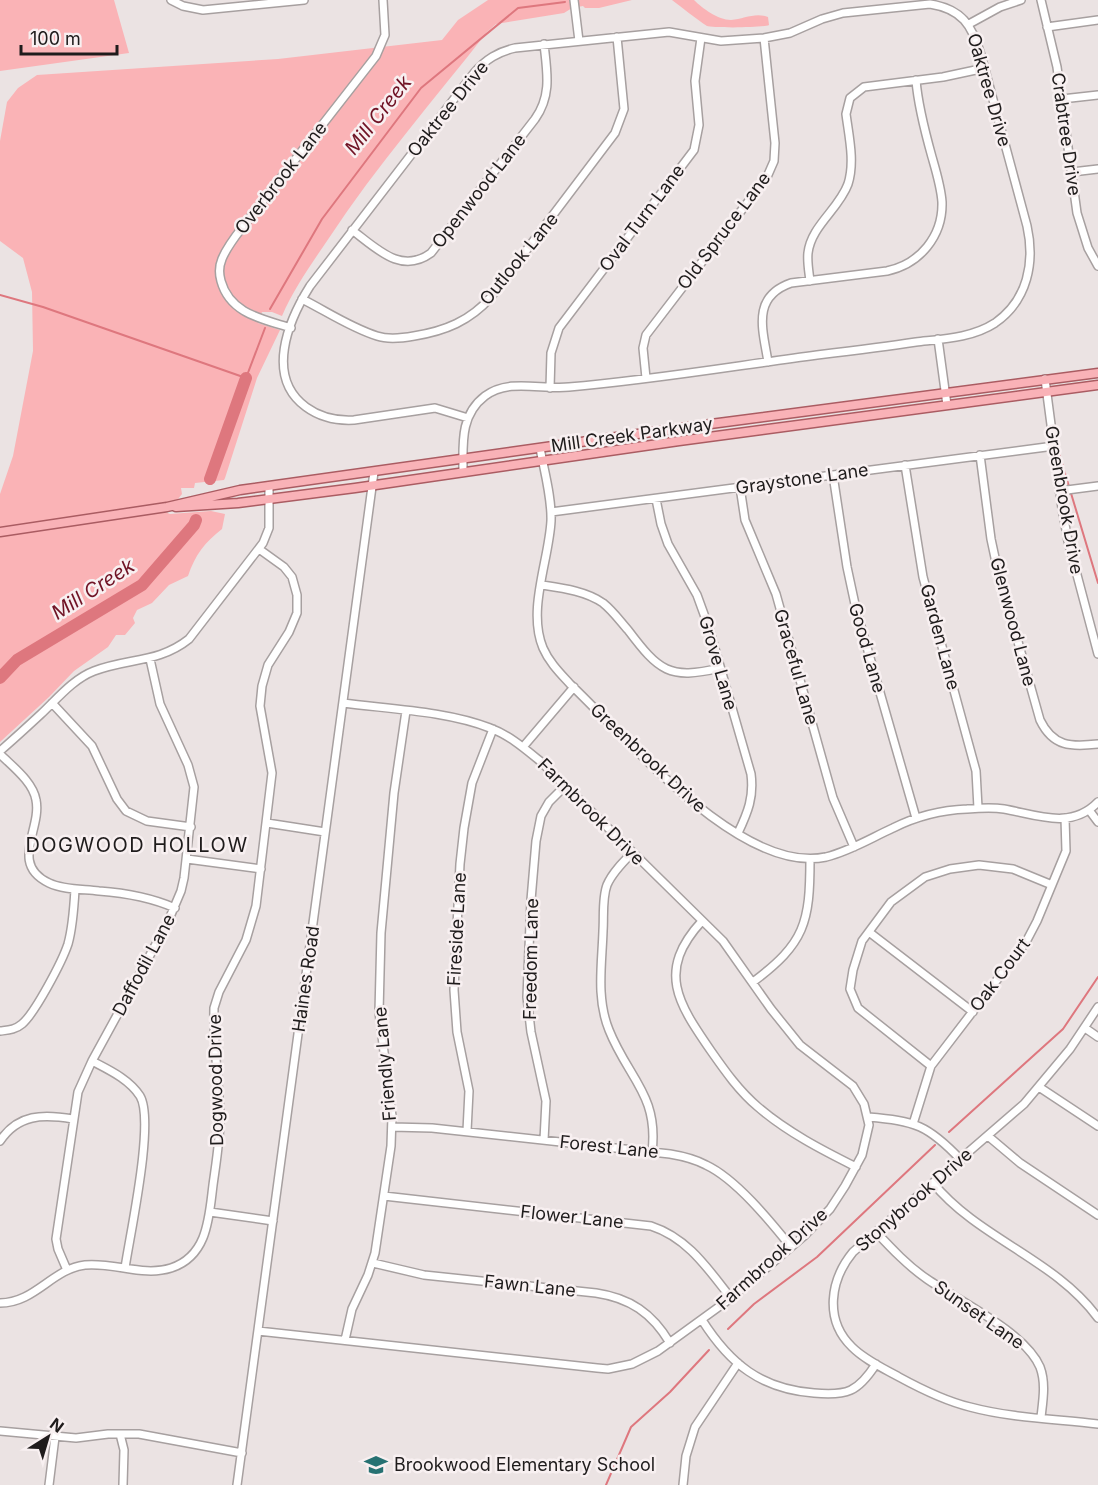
<svg xmlns="http://www.w3.org/2000/svg" width="1098" height="1485" viewBox="0 0 1098 1485" font-family="Inter,sans-serif">
<style>
.green{fill:#fab3b6}
.lines{fill:none;stroke-linecap:round;stroke-linejoin:round}
.stream{stroke:#de777e;stroke-width:2}
.river{stroke:#de777e;stroke-width:12}
.minor-casing{stroke:#a7a0a0;stroke-width:10}
.major-casing{stroke:#aa5c62;stroke-width:11}
.minor{stroke:#fff;stroke-width:7}
.major{stroke:#f9b2b7;stroke-width:8}
.labels{text-anchor:middle;stroke-width:5;stroke-linejoin:round;paint-order:stroke}
.street-label{font-size:18px;fill:#1f1c1c;stroke:#f8f0f1}
.poi-label{font-size:18px;fill:#1f1c1c;stroke:#f8f0f1;text-anchor:start}
.water-label{font-size:20px;font-style:italic;fill:#701325;stroke:#f8f0f1}
.neighbourhood-label{font-size:20px;letter-spacing:1.5px;fill:#1f1c1c;stroke:#f8f0f1}
</style>
<rect width="100%" height="100%" fill="#ebe3e3"/>
<path class="green" d="M0 0H114L129 53 0 71Z
M488 0H632L599 8H585L583 6 572 8 564 13 496 24 487 32C434 100 377 165 329 238 312 263 294 288 282 316L272 312H262L258 323 280 330 257 378 225 478 224 480 195 483 194 488H181L182 494 178 499 160 510 170 514 211 511 225 514 222 529C205 542 195 555 188 576L169 585 152 603 137 610 133 618 135 623 125 635H116L108 647 74 671 49 697 0 742V494L13 456 33 351 32 292 23 258 0 241V141L7 102 18 88 37 75 278 59 442 40 458 20Z
M672 0H694C702 8 718 20 731 20 744 19 755 12 768 17L769 25C763 28 711 28 707 26 696 19 683 8 672 0Z"/>
<g class="lines">
<path class="stream" d="M0 295 43 307 246 378 265 328
M270 309 322 219 421 88 518 8 565 2
M1058 450 1098 583
M949 1132 1063 1029 1098 977
M728 1329 754 1304 817 1257 935 1145
M606 1485 631 1427 670 1392 709 1350"/>
<path class="river" d="M210 479 246 378
M0 678 17 660 142 585 194 525 196 520"/>
<g class="minor-casing">
<path id="minor" d="M171 0 183 6 203 10 304 0
M574 0 579 41
M1041 0 1057 67 1077 213 1088 248 1098 266
M969 24 1000 7 1021 0
M1047 27 1098 20
M1062 99 1098 95
M1072 172 1098 169
M352 230C376 248 401 275 431 253L535 119C552 95 547 72 544 44
M810 281C809 272 807 262 808 253 811 226 839 209 848 184 855 162 849 137 846 114L850 98 864 87 943 77 985 68
M302 299C326 311 351 328 377 336 389 340 403 338 414 336 445 331 470 321 491 297L615 133 624 109 617 37
M291 328C263 319 230 314 221 281 219 274 219 266 222 259 228 244 239 232 248 220L376 56 385 35 383 0
M938 339 947 405
M768 362C763 330 751 297 791 283L887 271C920 264 943 236 942 202 941 187 936 171 932 157 925 132 918 106 916 80
M646 378 643 348 646 335 767 177 774 161 775 143 764 38
M1045 379 1062 508 1068 541 1098 654
M550 388 551 353 559 328 694 150 699 125 695 81 701 38
M540 448C544 470 552 498 551 521 549 560 527 610 543 648 549 662 560 673 570 684 627 738 741 875 826 857 850 851 871 838 893 828 917 816 941 810 967 809 979 808 992 807 1004 809 1037 815 1071 830 1098 802
M980 455 991 539 997 567 1040 720C1053 747 1071 747 1098 744
M905 465 923 577 976 771 978 808
M463 471C463 444 460 415 485 396 509 378 541 390 569 387 652 380 734 366 817 355 850 351 883 347 916 342 942 339 972 338 995 323 1028 300 1035 262 1027 226L981 55C972 25 962 9 930 4L843 13 822 19 790 33 764 38 721 41 669 32 515 48C498 52 486 59 474 73L310 286C288 321 265 377 306 407 321 418 336 421 354 420L435 408 468 418
M833 475 847 567 856 609 916 818
M740 487 745 520 776 594 833 798 854 847
M1059 491 1098 486
M656 499 661 524 668 544 697 595 709 628 751 774C754 797 748 812 738 833
M551 512 1054 446
M542 585C562 588 586 591 603 603 613 611 620 621 628 630 659 671 669 680 720 668
M52 703 92 746 117 799 126 811 147 821 191 827
M523 747 574 687
M0 751C14 739 27 727 41 714 57 699 73 679 94 671 128 658 159 663 189 639L263 543 269 528V486
M0 754C13 767 33 782 36 800 42 829 9 864 49 883 64 890 83 889 99 891 126 893 150 897 175 908
M1089 810 1098 822
M267 823 325 832
M632 853C623 862 612 873 607 885 602 898 604 917 603 931 602 964 596 998 609 1030 628 1078 659 1095 652 1152
M187 859 261 869
M702 921C656 971 678 1003 711 1051 725 1071 739 1091 758 1107 787 1132 822 1150 856 1167
M869 932 973 1012
M753 982C805 943 810 923 810 859
M1098 1007 1070 1049 1024 1104 853 1252C830 1280 824 1320 852 1347 865 1360 883 1368 899 1377 921 1389 945 1401 970 1407 1011 1418 1056 1419 1098 1424
M1085 1028 1098 1037
M0 1031C8 1030 15 1030 22 1024 35 1013 62 962 68 944 73 926 74 907 75 889
M92 1061C109 1070 129 1079 140 1096 155 1121 130 1234 125 1268
M931 1066 858 1008 850 989 853 970 862 941 891 902 925 877 950 869 979 865 1013 869 1052 885
M1039 1087 1098 1126
M868 1117C915 1121 928 1125 961 1160
M913 1124 931 1066 1026 942 1037 921 1066 851 1065 818
M392 1127 432 1128 670 1154C682 1156 695 1159 706 1165 736 1179 770 1221 791 1247
M467 1131 469 1091 457 1032 454 990 460 864 464 828 472 783 493 729
M988 1136 1020 1163 1098 1215
M544 1140 546 1101 531 1032 527 997 531 900 536 841 541 816 549 802 565 786
M0 1141C18 1114 43 1114 73 1119
M933 1183C979 1239 1055 1259 1098 1318
M384 1196 651 1226C688 1238 708 1269 731 1298
M210 1212 273 1221
M876 1232C892 1249 908 1266 927 1279 959 1301 1025 1332 1040 1367 1046 1383 1043 1400 1041 1417
M373 1263 424 1275 596 1293C630 1298 652 1313 670 1343
M67 1270 58 1249 56 1239 78 1092 92 1061 167 924 181 891 184 878 194 787 188 765 160 704 150 659
M0 1303C35 1303 52 1269 85 1265 114 1262 143 1277 171 1268 208 1256 209 1217 213 1185 216 1163 220 1140 220 1117 219 1081 213 1044 214 1008L219 992 246 940 256 906 272 773 260 706 262 686 268 665 289 632 297 613V595L292 577 284 567 259 549
M702 1320C730 1364 761 1389 814 1393 847 1396 858 1392 876 1364
M258 1331 597 1368 608 1369 632 1364 658 1351 731 1298 804 1236 830 1209 845 1186 862 1155 869 1125 864 1104 853 1086 800 1045 771 1009 723 941 540 761C524 748 509 735 490 728 447 711 389 709 343 703
M345 1340 352 1309 368 1275 375 1253 391 1146 392 1116 379 1012 381 933 394 793 406 711
M0 1431 76 1438 108 1434H139L242 1453
M120 1434 124 1450 123 1485
M49 1485 55 1437
M237 1485 374 472
M683 1485 686 1456 695 1427 738 1363"/>
</g>
<g class="major-casing">
<path id="major" d="M176 507 238 503 355 488 679 441 1098 385
M0 532 167 507 240 490 680 428 1098 373"/>
</g>
<use href="#minor" class="minor"/>
<use href="#major" class="major"/>
</g>
<defs>
<g id="school-bare" transform="scale(1.8)"><path d="M0-5L7-2L0 1L-7-2ZM-4 1L0 2.5L4 1V4Q0 6-4 4Z" fill="#267172" stroke="#f8f0f1" stroke-width="2.5" paint-order="stroke"/></g>
</defs>
<g fill-rule="evenodd">
<use href="#school-bare" x="376" y="1465"/>
</g>
<g class="labels">
<g class="street-label">
<text transform="translate(989 90) rotate(74)" y="6">Oaktree Drive</text>
<text transform="translate(448 109) rotate(-51)" y="6">Oaktree Drive</text>
<text transform="translate(1066 134) rotate(82)" y="6">Crabtree Drive</text>
<text transform="translate(281 178) rotate(-52)" y="6">Overbrook Lane</text>
<text transform="translate(479 191) rotate(-52)" y="6">Openwood Lane</text>
<text transform="translate(642 218) rotate(-53)" y="6">Oval Turn Lane</text>
<text transform="translate(724 231) rotate(-53)" y="6">Old Spruce Lane</text>
<text transform="translate(519 259) rotate(-51)" y="6">Outlook Lane</text>
<text transform="translate(632 435) rotate(-8)" y="6">Mill Creek Parkway</text>
<text transform="translate(802 479) rotate(-8)" y="6">Graystone Lane</text>
<text transform="translate(1064 500) rotate(80)" y="6">Greenbrook Drive</text>
<text transform="translate(1013 622) rotate(75)" y="6">Glenwood Lane</text>
<text transform="translate(940 637) rotate(75)" y="6">Garden Lane</text>
<text transform="translate(867 648) rotate(74)" y="6">Good Lane</text>
<text transform="translate(718 663) rotate(74)" y="6">Grove Lane</text>
<text transform="translate(796 667) rotate(74)" y="6">Graceful Lane</text>
<text transform="translate(648 758) rotate(43)" y="6">Greenbrook Drive</text>
<text transform="translate(591 812) rotate(45)" y="6">Farmbrook Drive</text>
<text transform="translate(457 929) rotate(-87)" y="6">Fireside Lane</text>
<text transform="translate(531 959) rotate(-89)" y="6">Freedom Lane</text>
<text transform="translate(144 965) rotate(-62)" y="6">Daffodil Lane</text>
<text transform="translate(1000 975) rotate(-53)" y="6">Oak Court</text>
<text transform="translate(306 979) rotate(-82)" y="6">Haines Road</text>
<text transform="translate(385 1064) rotate(-95)" y="6">Friendly Lane</text>
<text transform="translate(216 1080) rotate(-91)" y="6">Dogwood Drive</text>
<text transform="translate(609 1147) rotate(6)" y="6">Forest Lane</text>
<text transform="translate(914 1200) rotate(-41)" y="6">Stonybrook Drive</text>
<text transform="translate(572 1217) rotate(6)" y="6">Flower Lane</text>
<text transform="translate(772 1259) rotate(-42)" y="6">Farmbrook Drive</text>
<text transform="translate(530 1286) rotate(6)" y="6">Fawn Lane</text>
<text transform="translate(979 1315) rotate(35)" y="6">Sunset Lane</text>
</g>
<g class="poi-label">
<text x="394" y="1471">Brookwood Elementary School</text>
</g>
<g class="water-label">
<text transform="translate(378 115) rotate(-52)" y="7">Mill Creek</text>
<text transform="translate(93 589) rotate(-33)" y="7">Mill Creek</text>
</g>
<g class="neighbourhood-label">
<text x="137" y="852">DOGWOOD HOLLOW</text>
</g>
</g>
<g transform="translate(48 1437) rotate(37)" stroke="#f8f0f1" stroke-width="4.5" paint-order="stroke">
<path d="M0-4.5L10 22L0 15L-10 22Z" fill="#1f1c1c"/>
<text y="-9" font-size="16" font-weight="bold" text-anchor="middle" fill="#1f1c1c">N</text>
</g>
<path d="M21 45v9h96v-9" fill="none" stroke="#1f1c1c" stroke-width="3"/>
<text x="30" y="45" font-size="18" fill="#1f1c1c" stroke="#f8f0f1" stroke-width="4.5" paint-order="stroke">100 m</text>
</svg>
